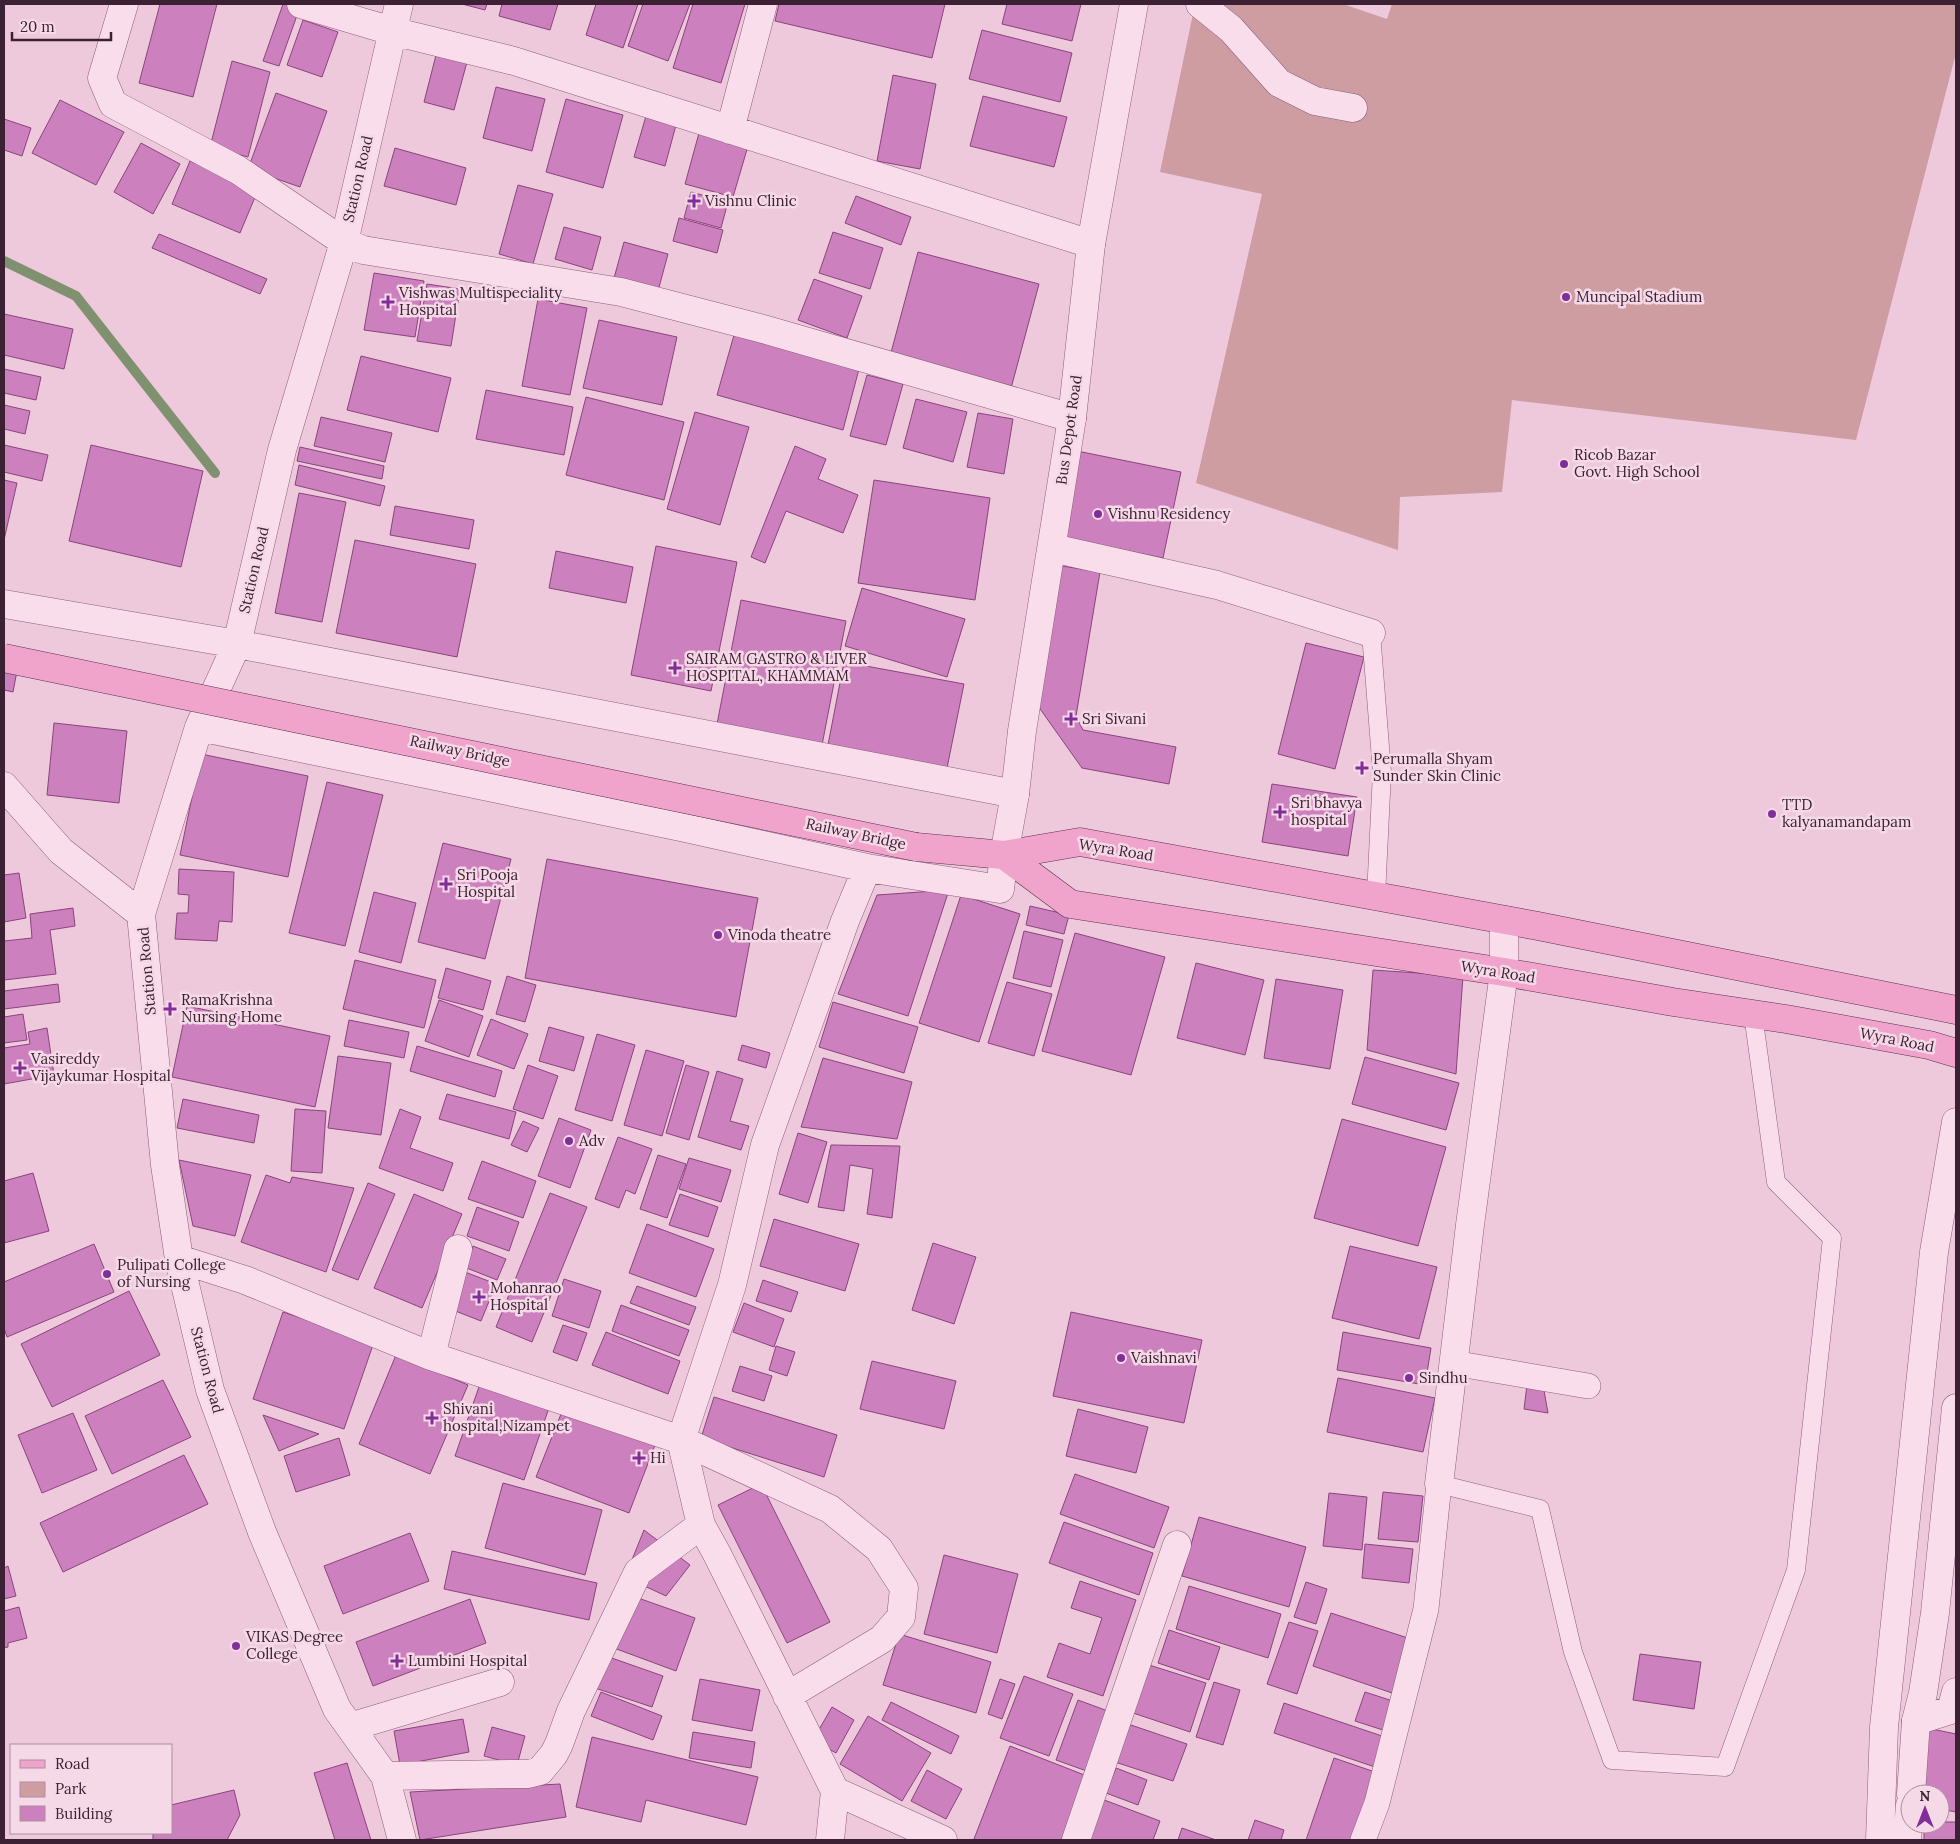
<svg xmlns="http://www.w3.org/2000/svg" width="1960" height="1844" viewBox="0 0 1960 1844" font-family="Lora,serif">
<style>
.green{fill:#cd9da1}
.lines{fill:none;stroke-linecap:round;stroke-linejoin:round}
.stream{stroke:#809170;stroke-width:10}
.building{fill:#cc80bd;stroke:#8a447d}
.service-casing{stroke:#8b5e7d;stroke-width:19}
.pedestrian-casing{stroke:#8b5e7d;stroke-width:26}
.minor-casing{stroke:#8b5e7d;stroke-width:29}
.tertiary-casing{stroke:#8b5e7d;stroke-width:29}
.primary-casing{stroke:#59314f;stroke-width:29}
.service{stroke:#f9ddeb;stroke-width:18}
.pedestrian{stroke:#f9ddeb;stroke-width:25}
.minor{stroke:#f9ddeb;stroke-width:28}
.tertiary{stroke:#f9ddeb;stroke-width:28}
.primary{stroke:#f0a3cb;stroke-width:28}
.primary-bridge-casing{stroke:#59314f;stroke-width:29;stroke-linecap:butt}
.primary-bridge{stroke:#f0a3cb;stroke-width:28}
.poi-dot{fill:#812e99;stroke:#f6d9e7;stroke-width:2}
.labels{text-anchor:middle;stroke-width:5;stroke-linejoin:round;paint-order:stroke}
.street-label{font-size:15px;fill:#3c2134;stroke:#f6d9e7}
.poi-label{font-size:15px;fill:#3c2134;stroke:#f6d9e7;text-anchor:start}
</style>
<rect width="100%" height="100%" fill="#eec9dc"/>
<path class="green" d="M1195 4H1343L1387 19 1392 4H1956V53L1856 440 1512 400 1502 492 1400 497 1398 550 1196 483 1262 194 1160 172Z"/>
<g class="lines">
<path class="stream" d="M4 261 76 296 215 473"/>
</g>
<path class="building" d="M160 4H217L193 97 139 83Z
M283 4H290L300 7 279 66 263 61Z
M462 4H487L485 10Z
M502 4H558L550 30 499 16Z
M596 4H638L623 48 586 35Z
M643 4H690L668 61 628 46Z
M693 4H745L721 83 673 68Z
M779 4H945L932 58 775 21Z
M1007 4H1081L1072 41 1002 24Z
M303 20 338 32 322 77 287 65Z
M982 30 1072 53 1060 102 969 79Z
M436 55 467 62 454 110 424 102Z
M232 61 270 72 248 157 210 147Z
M893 75 936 84 920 169 877 161Z
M496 87 545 99 532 151 483 138Z
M276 93 327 111 300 187 248 169Z
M983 96 1067 117 1054 167 970 146Z
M566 99 623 115 603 188 546 172Z
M60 100 124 132 96 185 32 153Z
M646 116 676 125 665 166 634 157Z
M4 119 31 128 22 156 4 150Z
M699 133 748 146 733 197 685 184Z
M141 143 180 164 153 214 114 192Z
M395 148 466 168 456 205 384 186Z
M190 161 258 190 240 233 172 204Z
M518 185 553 194 533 264 499 254Z
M691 192 728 202 721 228 684 218Z
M856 196 911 217 901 245 845 223Z
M679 218 723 230 717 253 673 241Z
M564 227 601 237 592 270 555 259Z
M833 232 883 248 870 289 819 273Z
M159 234 267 279 260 294 152 248Z
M624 242 668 254 658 291 614 278Z
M918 252 1039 284 1010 392 889 360Z
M374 273 424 281 415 337 364 330Z
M814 279 862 296 847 338 798 320Z
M427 284 460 289 451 346 417 341Z
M538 299 587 308 570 395 522 386Z
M4 314 73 329 64 369 4 355Z
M599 320 677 337 662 405 583 388Z
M734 335 859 369 843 430 717 395Z
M361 356 451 378 438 432 347 410Z
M4 369 41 377 36 400 4 393Z
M867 375 903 384 886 445 850 436Z
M486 390 573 407 564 455 476 439Z
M586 397 684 422 664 500 566 475Z
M916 399 967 412 953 462 903 448Z
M4 405 30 411 25 434 4 429Z
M695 412 749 427 720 525 667 509Z
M978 413 1013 419 1004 474 967 467Z
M321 417 392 433 385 462 314 446Z
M4 445 48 455 42 481 4 472Z
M91 445 203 471 181 567 69 541Z
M795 446 826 459 818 479 858 495 843 533 786 511 765 563 751 557Z
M300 447 384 466 382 479 297 461Z
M1077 451 1181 472 1163 558 1060 537Z
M299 465 385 486 380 506 295 485Z
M4 480 17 483 4 540Z
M874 480 990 498 975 600 858 583Z
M299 493 346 502 322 622 275 613Z
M395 506 474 520 469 549 390 535Z
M355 540 476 564 457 657 336 633Z
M656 546 737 562 711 691 631 675Z
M556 551 633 567 626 603 549 588Z
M1062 566 1100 572 1076 716 1083 730 1176 747 1169 784 1082 768 1038 706Z
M862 588 965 619 947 677 845 646Z
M741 600 846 621 822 745 717 724Z
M1306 643 1364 657 1335 769 1278 754Z
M844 662 964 684 946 773 827 750Z
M4 669 17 671 13 692 4 690Z
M54 723 127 731 119 803 47 795Z
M201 754 308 776 288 877 180 855Z
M327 782 383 795 345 946 289 933Z
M1272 784 1357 797 1348 856 1262 842Z
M443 843 511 859 485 959 418 942Z
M547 859 758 898 736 1017 525 978Z
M179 869 234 872 232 922 219 921 217 941 175 939 177 913H188L189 895 178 894Z
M19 873 26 918 4 922V875Z
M949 890 908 1016 838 994 877 895Z
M374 892 416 903 401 963 359 952Z
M961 895 1020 914 979 1042 919 1023Z
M1030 906 1069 915 1064 934 1026 925Z
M73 908 75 926 50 930 56 974 4 980V941L32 938 30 914Z
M1024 931 1063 940 1051 987 1013 978Z
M1075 933 1165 957 1131 1075 1042 1051Z
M355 960 436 980 424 1028 343 1009Z
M1196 963 1264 980 1245 1055 1177 1038Z
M446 968 491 981 483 1010 438 998Z
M1373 970 1463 976 1456 1074 1367 1050Z
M507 976 536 985 525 1022 496 1014Z
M1276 979 1343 990 1330 1069 1264 1058Z
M1007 982 1052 994 1034 1056 988 1043Z
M58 984 60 1002 4 1009V991Z
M439 1000 483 1016 469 1057 425 1041Z
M833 1002 918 1027 904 1073 819 1047Z
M187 1006 330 1036 315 1107 172 1077Z
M23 1014 27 1040 4 1043V1017Z
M491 1019 528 1034 514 1069 477 1055Z
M349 1020 409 1032 404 1058 344 1046Z
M549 1027 584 1037 574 1071 539 1061Z
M47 1028 54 1075 4 1084V1048L30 1044 28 1032Z
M597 1034 635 1045 612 1121 575 1110Z
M742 1045 770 1053 766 1068 738 1060Z
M417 1046 502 1071 495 1097 410 1071Z
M646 1050 684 1061 662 1136 624 1125Z
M338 1056 391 1063 381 1135 328 1128Z
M1365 1057 1459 1083 1446 1130 1352 1104Z
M823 1058 912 1082 897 1139 801 1127Z
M528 1065 558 1076 543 1119 513 1109Z
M686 1065 709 1072 689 1140 666 1133Z
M717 1071 743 1079 730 1121 749 1126 741 1150 698 1137Z
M447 1094 516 1112 509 1139 439 1119Z
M183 1099 259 1115 254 1143 177 1128Z
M295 1109 326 1111 322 1173 291 1171Z
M400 1109 421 1117 410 1148 453 1163 443 1191 379 1168Z
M559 1118 591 1130 570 1188 538 1176Z
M1342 1119 1446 1147 1418 1246 1314 1218Z
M523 1121 539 1128 527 1152 511 1145Z
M798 1133 827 1142 808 1203 779 1194Z
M618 1137 652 1149 635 1194 626 1190 619 1208 595 1199Z
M831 1145 900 1146 892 1218 867 1214 873 1169 850 1165 844 1211 818 1207Z
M658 1155 686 1164 667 1218 640 1209Z
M689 1158 731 1170 721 1202 679 1189Z
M179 1160 251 1175 235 1236 193 1226Z
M482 1161 536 1181 523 1218 468 1199Z
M33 1173 49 1231 4 1243V1181Z
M266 1175 290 1183 292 1177 354 1188 326 1272 241 1242Z
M368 1183 395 1194 358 1280 332 1270Z
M550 1193 587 1207 532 1342 496 1327Z
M414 1194 462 1214 422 1308 374 1288Z
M680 1194 718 1207 708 1237 669 1225Z
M477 1207 519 1222 509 1251 467 1236Z
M774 1219 859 1244 845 1291 760 1266Z
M647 1224 714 1249 696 1297 629 1273Z
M933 1243 976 1257 954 1324 912 1310Z
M94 1244 114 1292 7 1337 4 1328V1282Z
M473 1246 506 1259 497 1280 464 1267Z
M1350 1246 1437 1267 1419 1339 1332 1318Z
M460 1270 496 1284 481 1321 445 1307Z
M564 1279 601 1291 589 1328 552 1316Z
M763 1280 798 1292 791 1312 756 1301Z
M637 1286 696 1307 689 1325 630 1303Z
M129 1291 160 1355 52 1407 21 1344Z
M744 1303 784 1319 774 1347 733 1332Z
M621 1305 689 1330 679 1356 612 1331Z
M283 1312 374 1342 344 1429 253 1399Z
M1071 1312 1202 1340 1184 1423 1053 1396Z
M563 1325 587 1333 577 1361 553 1352Z
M606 1332 680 1361 668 1394 592 1365Z
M1343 1332 1431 1348 1425 1385 1337 1370Z
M776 1346 795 1352 787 1376 769 1370Z
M396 1355 468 1385 430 1474 359 1444Z
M872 1361 956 1381 944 1429 860 1409Z
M740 1366 772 1376 764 1401 732 1391Z
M1338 1378 1435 1398 1423 1452 1327 1432Z
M163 1380 191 1437 112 1474 85 1416Z
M481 1381 550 1405 524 1480 455 1456Z
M1527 1385H1543L1548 1413 1524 1409Z
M714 1397 837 1435 824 1477 701 1438Z
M563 1409 655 1445 629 1513 536 1477Z
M1078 1409 1148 1427 1136 1473 1066 1456Z
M73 1413 97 1470 42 1493 18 1435Z
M263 1415 319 1434 279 1451Z
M339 1438 350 1475 296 1492 284 1456Z
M184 1455 208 1504 63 1572 40 1523Z
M1075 1474 1169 1507 1154 1548 1060 1514Z
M503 1483 602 1510 585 1575 485 1548Z
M761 1484 830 1622 787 1643 718 1505Z
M1383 1492 1423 1496 1418 1542 1378 1539Z
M1329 1493 1367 1497 1362 1550 1323 1546Z
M1199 1517 1306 1547 1289 1607 1182 1576Z
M1064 1522 1153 1553 1139 1595 1049 1563Z
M644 1530 690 1565 666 1596 625 1577Z
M410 1533 429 1581 343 1614 324 1566Z
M1365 1544 1413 1549 1409 1583 1362 1578Z
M452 1551 597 1583 589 1620 444 1589Z
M944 1555 1018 1574 997 1653 924 1634Z
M8 1566 16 1596 4 1599V1568Z
M1080 1581 1136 1600 1103 1696 1047 1677 1059 1643 1090 1654 1102 1618 1071 1608Z
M1306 1582 1327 1589 1316 1624 1294 1617Z
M1189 1586 1281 1614 1268 1658 1176 1629Z
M621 1592 695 1618 676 1671 603 1644Z
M470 1599 486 1643 373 1686 356 1642Z
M19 1607 27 1638 8 1643V1647L4 1648V1611Z
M1331 1613 1414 1640 1395 1694 1313 1666Z
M1289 1622 1318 1631 1297 1694 1267 1684Z
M1169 1630 1220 1647 1209 1680 1158 1663Z
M899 1634 991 1662 976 1713 883 1685Z
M1640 1654 1701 1662 1694 1709 1633 1700Z
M606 1656 663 1676 652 1707 595 1688Z
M1146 1664 1206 1683 1190 1732 1130 1712Z
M1024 1676 1073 1694 1049 1756 1000 1738Z
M700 1679 760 1690 752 1731 692 1720Z
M1000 1679 1015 1684 1002 1719 988 1714Z
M1214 1682 1240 1690 1223 1745 1196 1737Z
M601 1692 662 1716 653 1740 591 1716Z
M1365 1692 1396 1702 1386 1731 1355 1721Z
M1078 1700 1116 1714 1095 1774 1056 1760Z
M891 1702 959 1736 951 1754 882 1720Z
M1284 1703 1385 1737 1375 1767 1274 1733Z
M832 1707 854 1720 836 1753 813 1740Z
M868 1716 931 1753 902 1801 840 1764Z
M463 1719 469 1752 400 1765 394 1731Z
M1125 1723 1187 1744 1173 1781 1112 1761Z
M492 1727 525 1736 517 1765 484 1756Z
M1927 1728 1956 1734V1812L1940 1809V1794H1916Z
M693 1732 755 1742 751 1768 689 1758Z
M592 1737 758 1777 746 1825 646 1800 641 1822 576 1807Z
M1010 1746 1087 1776 1062 1840H978L974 1839Z
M1334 1758 1375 1772 1352 1840H1306Z
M347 1763 371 1840H335L314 1773Z
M1116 1768 1147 1780 1138 1805 1106 1793Z
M927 1770 962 1789 946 1819 911 1801Z
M560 1784 566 1817 420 1840 410 1792Z
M234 1790 240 1815 227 1840H153V1833H171V1805Z
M1099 1798 1160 1821 1153 1840H1084Z
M1255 1820 1284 1830 1281 1840H1248Z
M1940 1822H1956V1840H1924V1824H1940Z
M1182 1828 1216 1840H1178Z"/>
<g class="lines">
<g class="service-casing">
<path id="service" d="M1371 633 1382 772 1376 896
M1439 1484 1540 1509 1573 1652 1612 1760 1725 1767 1796 1570 1832 1238 1776 1182 1753 1014"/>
</g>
<g class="pedestrian-casing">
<path id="pedestrian" d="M1453 1363 1588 1386
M1363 1840 1377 1803 1426 1609 1439 1484"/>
</g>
<g class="minor-casing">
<path id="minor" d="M124 4 102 78 113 104 238 170 344 242 363 250 621 292 763 329 1072 418
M301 4 392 31 514 61 1091 244
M399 4 344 242 282 450 237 644 199 727 141 914 165 1165 179 1259 210 1390 262 1532 337 1709 385 1776 402 1840
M1200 4 1231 29 1279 83 1315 101 1353 108
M730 130 763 4
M1052 548 1217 585 1371 633
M4 604 237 644 1015 794
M199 727 681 827 867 868 1000 889 1004 855
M4 786 61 851 141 914
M179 1259 245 1280 431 1356 681 1440 732 1285 765 1145 845 921 867 868
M431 1356 458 1249
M681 1440 701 1525 717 1554 835 1791 943 1840
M681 1440 830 1509 879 1549 904 1588 901 1617 882 1639 787 1696
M1439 1484 1470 1225 1504 972V920
M1916 1721 1951 1710 1956 1692
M350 1727 500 1682
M385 1776 514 1774H528L540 1771 554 1754 559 1744 571 1711 638 1572 701 1525
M830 1840 835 1791
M1076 1840 1177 1545"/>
</g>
<g class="tertiary-casing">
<path id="tertiary" d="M1004 855 1015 794 1022 731 1072 418 1091 244 1134 4
M1911 1794 1916 1721 1923 1693 1935 1613 1956 1408
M1880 1840 1884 1727 1934 1252 1956 1122
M1907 1840 1910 1805"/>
</g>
<g class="primary-casing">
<path id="primary" d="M916 847 1004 855 1080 842 1538 926 1956 1010
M1004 855 1070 904 1504 972 1673 1002 1786 1019 1929 1045 1956 1053"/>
</g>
<use href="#service" class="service"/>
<use href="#pedestrian" class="pedestrian"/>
<use href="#minor" class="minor"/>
<use href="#tertiary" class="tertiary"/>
<use href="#primary" class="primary"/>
<g class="primary-bridge-casing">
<path id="primary-bridge" d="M4 658 916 847"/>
</g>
<use href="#primary-bridge" class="primary-bridge"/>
</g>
<g class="poi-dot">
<path d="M691.5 193.5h5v5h5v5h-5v5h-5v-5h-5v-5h5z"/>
<circle cx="1566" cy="297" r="5"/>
<path d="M385.5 294.5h5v5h5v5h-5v5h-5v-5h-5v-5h5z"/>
<circle cx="1564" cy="464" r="5"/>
<circle cx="1098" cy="514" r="5"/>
<path d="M672.5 660.5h5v5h5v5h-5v5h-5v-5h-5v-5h5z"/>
<path d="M1068.5 711.5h5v5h5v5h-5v5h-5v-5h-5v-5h5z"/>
<path d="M1359.5 760.5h5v5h5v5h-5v5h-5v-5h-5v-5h5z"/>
<path d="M1277.5 804.5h5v5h5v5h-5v5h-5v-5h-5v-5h5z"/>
<circle cx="1772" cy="814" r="5"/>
<path d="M443.5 876.5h5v5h5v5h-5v5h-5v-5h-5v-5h5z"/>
<circle cx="718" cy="935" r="5"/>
<path d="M167.5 1001.5h5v5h5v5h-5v5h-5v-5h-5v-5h5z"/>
<path d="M17.5 1060.5h5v5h5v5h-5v5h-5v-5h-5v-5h5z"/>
<circle cx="569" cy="1141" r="5"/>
<circle cx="107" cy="1274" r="5"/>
<path d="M476.5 1289.5h5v5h5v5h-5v5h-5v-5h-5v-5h5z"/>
<circle cx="1121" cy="1358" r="5"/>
<circle cx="1409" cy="1378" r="5"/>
<path d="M429.5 1410.5h5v5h5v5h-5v5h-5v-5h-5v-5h5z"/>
<path d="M636.5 1450.5h5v5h5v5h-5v5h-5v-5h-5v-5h5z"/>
<circle cx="236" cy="1646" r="5"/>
<path d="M394.5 1653.5h5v5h5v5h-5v5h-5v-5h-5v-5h5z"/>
</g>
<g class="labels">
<g class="street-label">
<text transform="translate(358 179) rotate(-77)" y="5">Station Road</text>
<text transform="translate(1069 430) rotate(-82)" y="5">Bus Depot Road</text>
<text transform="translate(254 570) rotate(-77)" y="5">Station Road</text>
<text transform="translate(460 751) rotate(12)" y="5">Railway Bridge</text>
<text transform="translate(856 834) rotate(12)" y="5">Railway Bridge</text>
<text transform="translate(1116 850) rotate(9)" y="5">Wyra Road</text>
<text transform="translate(147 971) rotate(-95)" y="5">Station Road</text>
<text transform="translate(1498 972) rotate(9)" y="5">Wyra Road</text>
<text transform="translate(1897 1040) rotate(11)" y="5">Wyra Road</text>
<text transform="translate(207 1370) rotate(75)" y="5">Station Road</text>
</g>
<g class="poi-label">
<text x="705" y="206">Vishnu Clinic</text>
<text x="399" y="298">Vishwas Multispeciality<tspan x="399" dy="17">Hospital</tspan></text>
<text x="1576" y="302">Muncipal Stadium</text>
<text x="1574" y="460">Ricob Bazar<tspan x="1574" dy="17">Govt. High School</tspan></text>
<text x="1108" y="519">Vishnu Residency</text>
<text x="686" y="664">SAIRAM GASTRO &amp; LIVER<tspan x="686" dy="17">HOSPITAL, KHAMMAM</tspan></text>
<text x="1082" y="724">Sri Sivani</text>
<text x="1373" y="764">Perumalla Shyam<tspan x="1373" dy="17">Sunder Skin Clinic</tspan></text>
<text x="1291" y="808">Sri bhavya<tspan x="1291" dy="17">hospital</tspan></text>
<text x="1782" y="810">TTD<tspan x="1782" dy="17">kalyanamandapam</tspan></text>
<text x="457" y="880">Sri Pooja<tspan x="457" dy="17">Hospital</tspan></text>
<text x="728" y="940">Vinoda theatre</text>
<text x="181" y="1005">RamaKrishna<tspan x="181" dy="17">Nursing Home</tspan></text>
<text x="31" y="1064">Vasireddy<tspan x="31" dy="17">Vijaykumar Hospital</tspan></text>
<text x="579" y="1146">Adv</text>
<text x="117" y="1270">Pulipati College<tspan x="117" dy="17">of Nursing</tspan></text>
<text x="490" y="1293">Mohanrao<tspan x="490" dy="17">Hospital</tspan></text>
<text x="1131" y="1363">Vaishnavi</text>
<text x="1419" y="1383">Sindhu</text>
<text x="443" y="1414">Shivani<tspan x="443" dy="17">hospital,Nizampet</tspan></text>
<text x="650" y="1463">Hi</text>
<text x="246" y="1642">VIKAS Degree<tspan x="246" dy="17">College</tspan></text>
<text x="408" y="1666">Lumbini Hospital</text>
</g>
</g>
<rect width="1960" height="1844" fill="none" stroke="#3c2134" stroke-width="10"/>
<rect x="10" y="1744" width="162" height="90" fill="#f6d9e7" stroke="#ac8f9f"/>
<rect x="20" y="1760" width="25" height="8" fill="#f0a3cb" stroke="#ac8f9f"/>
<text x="55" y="1769" font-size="15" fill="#3c2134">Road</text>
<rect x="20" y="1782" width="25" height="15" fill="#cd9da1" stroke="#ac8f9f"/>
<text x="55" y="1794" font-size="15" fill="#3c2134">Park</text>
<rect x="20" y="1806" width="25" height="15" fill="#cc80bd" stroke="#ac8f9f"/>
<text x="55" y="1819" font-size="15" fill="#3c2134">Building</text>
<g transform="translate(1925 1809)"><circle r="24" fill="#f6d9e7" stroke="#ac8f9f"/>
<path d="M0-4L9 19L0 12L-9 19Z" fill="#812e99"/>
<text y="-8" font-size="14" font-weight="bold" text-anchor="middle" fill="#3c2134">N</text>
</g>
<path d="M12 32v8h99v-8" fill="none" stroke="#3c2134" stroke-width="2.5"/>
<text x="20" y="32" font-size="15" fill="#3c2134" stroke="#f6d9e7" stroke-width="4" paint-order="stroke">20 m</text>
</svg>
